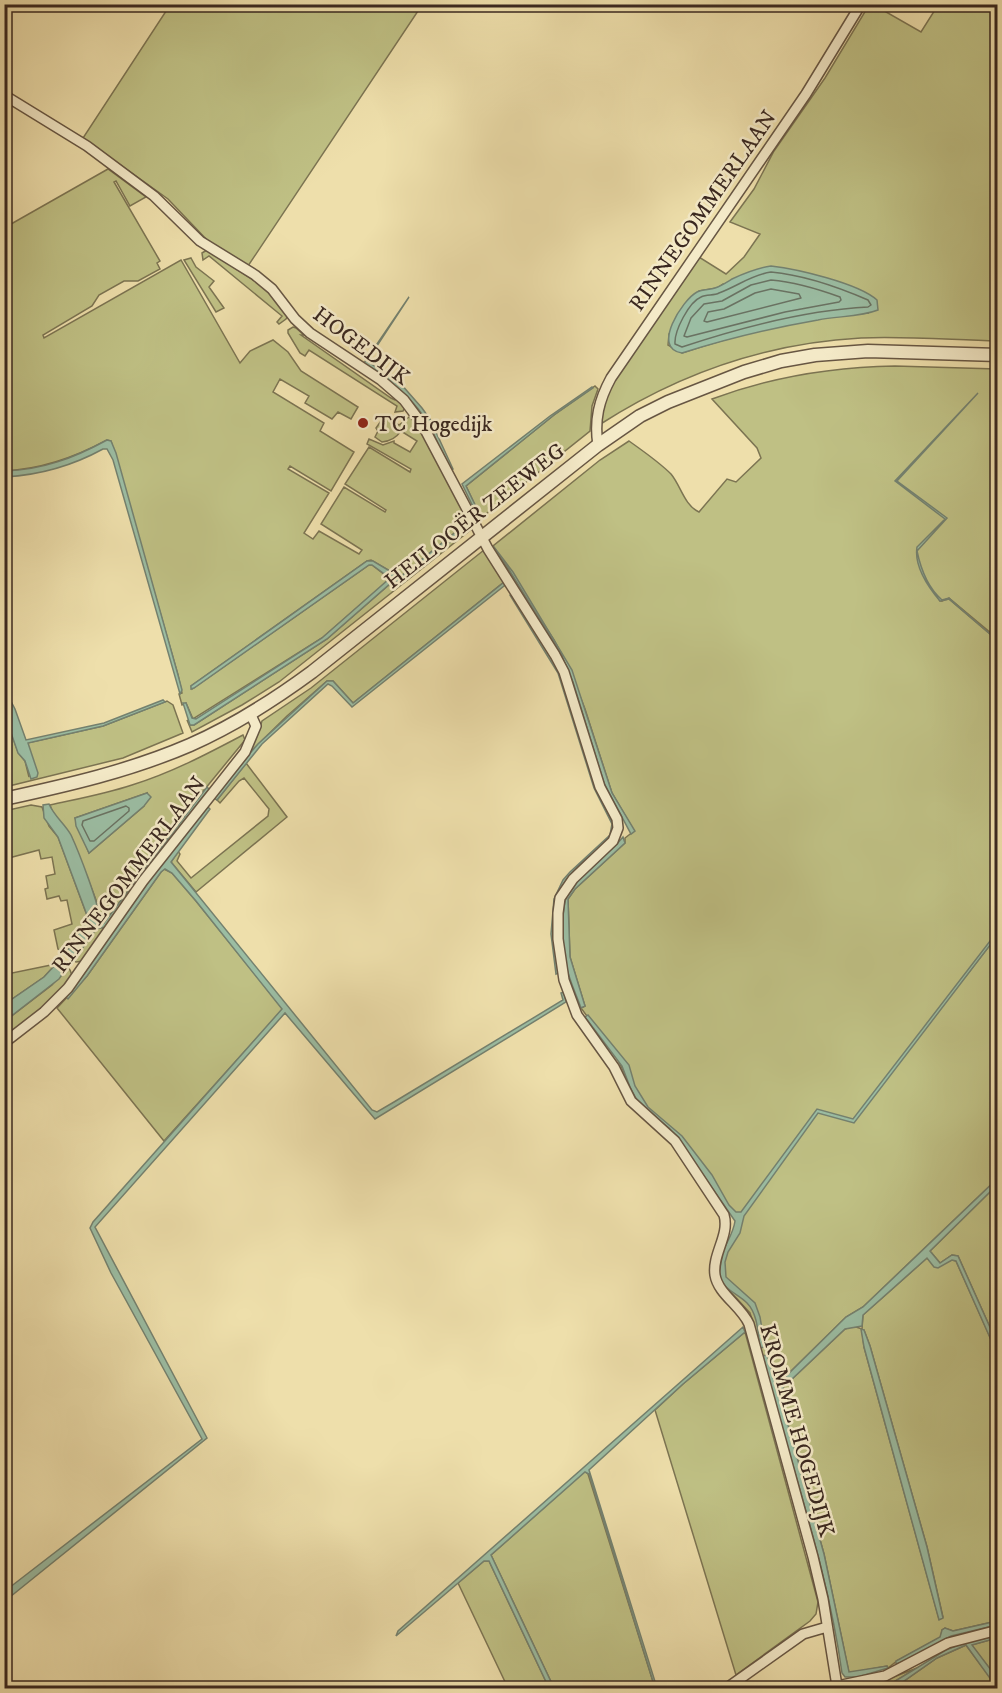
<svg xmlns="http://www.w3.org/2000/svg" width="1002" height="1693" viewBox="0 0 1002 1693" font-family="'IM FELL DW Pica',serif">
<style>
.green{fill:#bfc084;stroke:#7c7452;stroke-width:1.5;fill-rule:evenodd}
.water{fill:#9bbda3;stroke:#74816f;stroke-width:1.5}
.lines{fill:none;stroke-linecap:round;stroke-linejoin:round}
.shore{stroke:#6a7262;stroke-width:1.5}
.minor-casing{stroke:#675643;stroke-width:12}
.tertiary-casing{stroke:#675643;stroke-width:15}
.minor{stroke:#f4eac8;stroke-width:9}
.tertiary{stroke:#f4eac8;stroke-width:12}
.poi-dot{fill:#8f2418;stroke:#f4eac8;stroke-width:2}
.labels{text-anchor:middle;stroke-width:5;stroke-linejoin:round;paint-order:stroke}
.street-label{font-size:22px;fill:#3a2820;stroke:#f4eac8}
.poi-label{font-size:22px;fill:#3a2820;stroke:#f4eac8;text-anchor:start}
</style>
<rect width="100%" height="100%" fill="#eedfab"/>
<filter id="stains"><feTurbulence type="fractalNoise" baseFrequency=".00333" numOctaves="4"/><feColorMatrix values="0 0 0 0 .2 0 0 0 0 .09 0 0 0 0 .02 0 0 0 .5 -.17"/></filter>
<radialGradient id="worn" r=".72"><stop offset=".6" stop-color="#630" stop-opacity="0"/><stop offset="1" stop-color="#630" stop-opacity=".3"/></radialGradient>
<path class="green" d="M170 5H422L248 266 208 241 168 199 83 138Z
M869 5H874L921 32 938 5H997V341C952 340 906 336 861 338 767 343 678 374 599 425L605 400 612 382 699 257 726 274 744 257 760 234 730 222 754 189 774 151 825 78ZM723 284 869 313C808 316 740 334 682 353L668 345 669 334 699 291 717 288Z
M108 169 146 197 130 206 116 181 114 182 160 261 157 263 160 269 138 281H124L99 295 92 306 43 335 44 338 181 260 240 363 250 351 273 340 288 352 301 371 358 407 351 419 338 412 332 419 305 403 309 396 280 379 273 392 324 423 320 431 354 452 331 491 290 466 288 469 329 493 304 533 313 539 319 531 359 554 362 550 321 524 344 487 385 512 386 510 345 484 369 447 410 472 411 469 367 444 369 439 383 445 394 441V443L410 452 417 441 401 431C396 438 391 441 382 442L375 437 378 431 376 428 383 418 386 416 399 425 409 417 416 420 473 528 279 682 242 705 192 732 187 720 190 725H194L327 639 391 583 403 581 467 528 469 524 460 519 463 526 400 577 371 560 367 561 191 686 192 689 369 565H372L390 579 322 638 193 719 186 703 182 705 179 694 182 693 178 675 111 441 107 440C74 458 42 469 5 471L4 228Z
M207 250 267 289 288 315 286 319 279 324 277 322 282 316 209 256 203 260 202 253Z
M191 258 196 267 214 281 209 287 224 308 216 312 184 260Z
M293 327 296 328 304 335H301L391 398 395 400 396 398 405 407 403 411 395 412 397 406 309 350 305 356 300 353 288 333V330Z
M895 366 997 369V638L949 598 942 601 937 596 940 601 949 599 997 640V934L965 977 997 936V1179L863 1307 846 1317 784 1378 779 1380 774 1376 767 1355 763 1356 750 1313 725 1286 720 1270 733 1237 736 1219 672 1129 639 1103 615 1054 581 1008 585 1006 570 957 568 899 575 889 625 843V838L634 831 612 793 585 709 568 666 554 640 493 546 600 460 629 441C643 451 659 462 671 474 681 486 684 505 699 512L727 479 736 482 761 458 757 448 712 399C771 377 833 367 895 366Z
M595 386 598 389 592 406 590 431 481 518 466 486 554 415Z
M484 550 507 583 504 586 505 584 503 583 353 703 333 681H327L287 716 247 755 257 736 262 721 311 688Z
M167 701 173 705 183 733 123 758 5 787V723L8 724 18 752 25 761 29 777 27 743 103 726Z
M243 735 245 740 187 811 105 922 101 923 96 900 71 836 53 813 50 805C77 799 105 794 132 785 171 773 207 754 243 735ZM147 793 144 806 89 853 75 818Z
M246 763 287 817 196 892 171 862 178 851 180 854 177 861 191 878 268 816 269 809 244 778 239 781 220 803 217 800Z
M31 805 42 807 49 826 58 837 88 918 67 952 73 956 77 955 96 929 101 927 106 930 83 961 76 962 58 949 54 930 72 924 67 900 61 901 59 896 47 899 45 889 48 888 46 876 55 874 52 857 41 859 39 850 5 859 4 811Z
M164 869 172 873 196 901 283 1009 164 1141 57 1008 87 976 161 872Z
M56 964 44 977 5 1004 4 997 11 994 7 974Z
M63 964 70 970 73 978 64 990 5 1040V1021L52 985 64 970Z
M997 1185V1343L958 1256 952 1255 940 1263 930 1251Z
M927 1258 934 1266 952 1260 956 1261 995 1348 997 1350V1621L953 1631 945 1628 942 1630 941 1637 897 1661 888 1668 887 1666 849 1673 824 1554 780 1396 786 1380 787 1382 791 1380 845 1329 853 1326 862 1329 863 1315ZM862 1330H864L870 1346 927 1547 943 1617 939 1619 864 1347Z
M745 1332 818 1602 816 1614 810 1621 736 1675 655 1410 683 1384Z
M585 1471 588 1474 655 1688H554L491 1555Z
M484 1561H489L549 1688H508L458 1583Z
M997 1638V1678L971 1645Z
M966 1645 998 1688H848L888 1679 917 1668 892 1683 894 1688 937 1658Z"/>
<path class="water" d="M771 266C797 269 858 283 877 300L878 310C860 317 838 316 818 320 772 328 726 339 682 353 651 349 682 300 697 292 703 289 710 290 715 288 721 286 727 282 732 279 745 273 757 268 771 266Z
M409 297 367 361 401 384 422 408 437 429 436 432 453 469 452 470C442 458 438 442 431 428 415 399 391 381 364 363Z
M592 387 593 388 554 415 466 486 481 517 479 519 462 484 550 416Z
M978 393 897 481 947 518 917 551C921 570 928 588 942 600L949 598 997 640 949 599 940 601C929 588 914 566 917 547L945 519 895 481Z
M107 440 111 441 116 453 178 675 182 690 180 694 113 460 107 449H103C72 466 40 475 5 477V471C42 470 74 458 107 440Z
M464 516 469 524 467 528 403 581 391 583 327 639 194 725H190L183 703H186L192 718 196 719 322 638 390 578 372 565H369L194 688 191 689V686L367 561H373L400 577 463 526 460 518Z
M492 547H494L513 572 572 670 612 793 635 831 631 834 604 783 573 682 561 654 508 568Z
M503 583 505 584 504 586 352 707 332 686 328 684 262 744 217 800 212 797 258 744 327 681H333L353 703Z
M511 594 551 656 561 675 593 781 614 826C609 842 597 850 584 861 545 894 551 927 558 973L556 974 551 934 554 899 563 880 570 872 610 835 612 824 594 788 558 673 510 595Z
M5 690 15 709 26 740 104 723 163 700 165 702 103 726 28 743 38 773 37 777 31 779 25 761 18 753 8 724 5 723Z
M207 787 209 789 165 845 106 927 96 929 79 953 73 956 67 952 68 950 88 918 58 837 44 818 43 805 49 804C54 816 65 824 71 835 78 850 101 908 100 922L104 923Z
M147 793 151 797 144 806 89 853 76 826 75 818Z
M206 805 210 809 171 862 372 1110 377 1112 394 1102 563 1000 561 993 564 992 566 1002 375 1119 285 1013 95 1227 207 1438 5 1601V1591L202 1439 111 1273 90 1228 93 1222 282 1009 196 901 172 873 165 869 161 872 87 976 68 999 66 997C84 975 98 952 114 929 143 886 174 845 206 805Z
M623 837 625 843 575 889 568 899 570 957 585 1006 581 1008C576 994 569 980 566 965 562 946 560 904 570 888 583 868 608 856 623 837Z
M997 932V936L854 1123 818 1113 744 1216 740 1233 728 1252 725 1262 726 1277 755 1303 760 1317 765 1347 760 1348C758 1334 758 1314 747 1303 736 1292 719 1289 719 1269 719 1250 733 1238 735 1221L681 1143 669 1128 640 1106 630 1087 622 1066 585 1017 588 1015 629 1065 635 1086 648 1107 682 1136 712 1175 729 1205 736 1212H741L817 1109 853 1119Z
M56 964 62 967 64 972 59 979 5 1021V1004L44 977Z
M997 1179V1185L930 1251 940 1263 952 1255 958 1256 997 1343V1350L995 1349 956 1261 952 1260 938 1268 934 1267 927 1258 863 1315 862 1326 845 1329 791 1380 786 1381 780 1396 824 1554 849 1672 887 1666 888 1668 858 1677H845L842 1673C827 1564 789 1462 763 1356L767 1355 774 1376 779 1380 784 1378 846 1317 863 1307Z
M743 1327 745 1332 683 1384 589 1470 657 1688H655L589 1474 585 1472 491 1555 554 1688H549L489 1561H484L396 1636 398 1631Z
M861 1329 864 1330 870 1346 927 1547 943 1618 939 1620 864 1347Z
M997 1621V1625L951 1636 906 1661 896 1664V1661L940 1637 942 1630 945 1628 953 1631Z
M997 1636V1638L972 1645 997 1678V1688L966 1645 937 1658 894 1688 892 1683 946 1650 966 1642Z"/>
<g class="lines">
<path class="shore" d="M771 272C804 275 838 287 868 300L871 305 868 307C807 310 739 328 682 347L675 344C674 331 689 302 701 297 707 294 714 296 719 293 738 286 751 275 771 272Z
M771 280C794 282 818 289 840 297L841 300 839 302 785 312 687 337 684 336 691 318 704 304 722 301 751 285Z
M771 289 799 294 801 298 707 322 704 321 708 312 724 309 755 293Z
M126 806 129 808V811L94 841H90L82 825 83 821Z"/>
<g class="minor-casing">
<path id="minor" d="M4 95 87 146 154 196 200 241 255 275 272 289 295 319 310 333 381 380 404 400 422 424 488 549 555 655 564 672 600 787 617 819 618 828 613 841 573 879 560 898 558 913V939L564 980 577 1015 614 1067 631 1101 675 1141 724 1215C730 1235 712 1254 715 1275 718 1294 741 1306 749 1324L813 1557 823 1599 837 1686 836 1688
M598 445C594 420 599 400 611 378L806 94 861 4
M4 1043 44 1012 68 988 143 881 245 752 256 726 250 713
M837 1686 885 1676 948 1643 998 1630
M727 1688 803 1634 827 1627"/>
</g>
<g class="tertiary-casing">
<path id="tertiary" d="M4 799C68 785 130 771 190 745 233 726 274 700 312 672L598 445 640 416 668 402 744 372 781 361 815 355 868 351 998 355"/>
</g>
<use href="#minor" class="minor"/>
<use href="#tertiary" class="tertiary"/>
</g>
<circle class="poi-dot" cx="363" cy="423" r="6"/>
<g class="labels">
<g class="street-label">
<text transform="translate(702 210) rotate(-55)" y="8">RINNEGOMMERLAAN</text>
<text transform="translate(362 345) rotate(37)" y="8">HOGEDIJK</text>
<text transform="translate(474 515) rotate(-38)" y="8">HEILOOËR ZEEWEG</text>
<text transform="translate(128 874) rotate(-53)" y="8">RINNEGOMMERLAAN</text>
<text transform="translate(798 1430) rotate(74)" y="8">KROMME HOGEDIJK</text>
</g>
<g class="poi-label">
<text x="375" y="431">TC Hogedijk</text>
</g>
</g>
<rect width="1002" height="1693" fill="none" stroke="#eedfab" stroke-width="24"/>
<rect x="6" y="6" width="990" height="1681" fill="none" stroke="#3a2820" stroke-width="3"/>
<rect x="12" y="12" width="978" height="1669" fill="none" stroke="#3a2820" stroke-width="1.5"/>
<rect width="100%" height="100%" filter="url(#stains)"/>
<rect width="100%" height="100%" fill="url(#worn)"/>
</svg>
